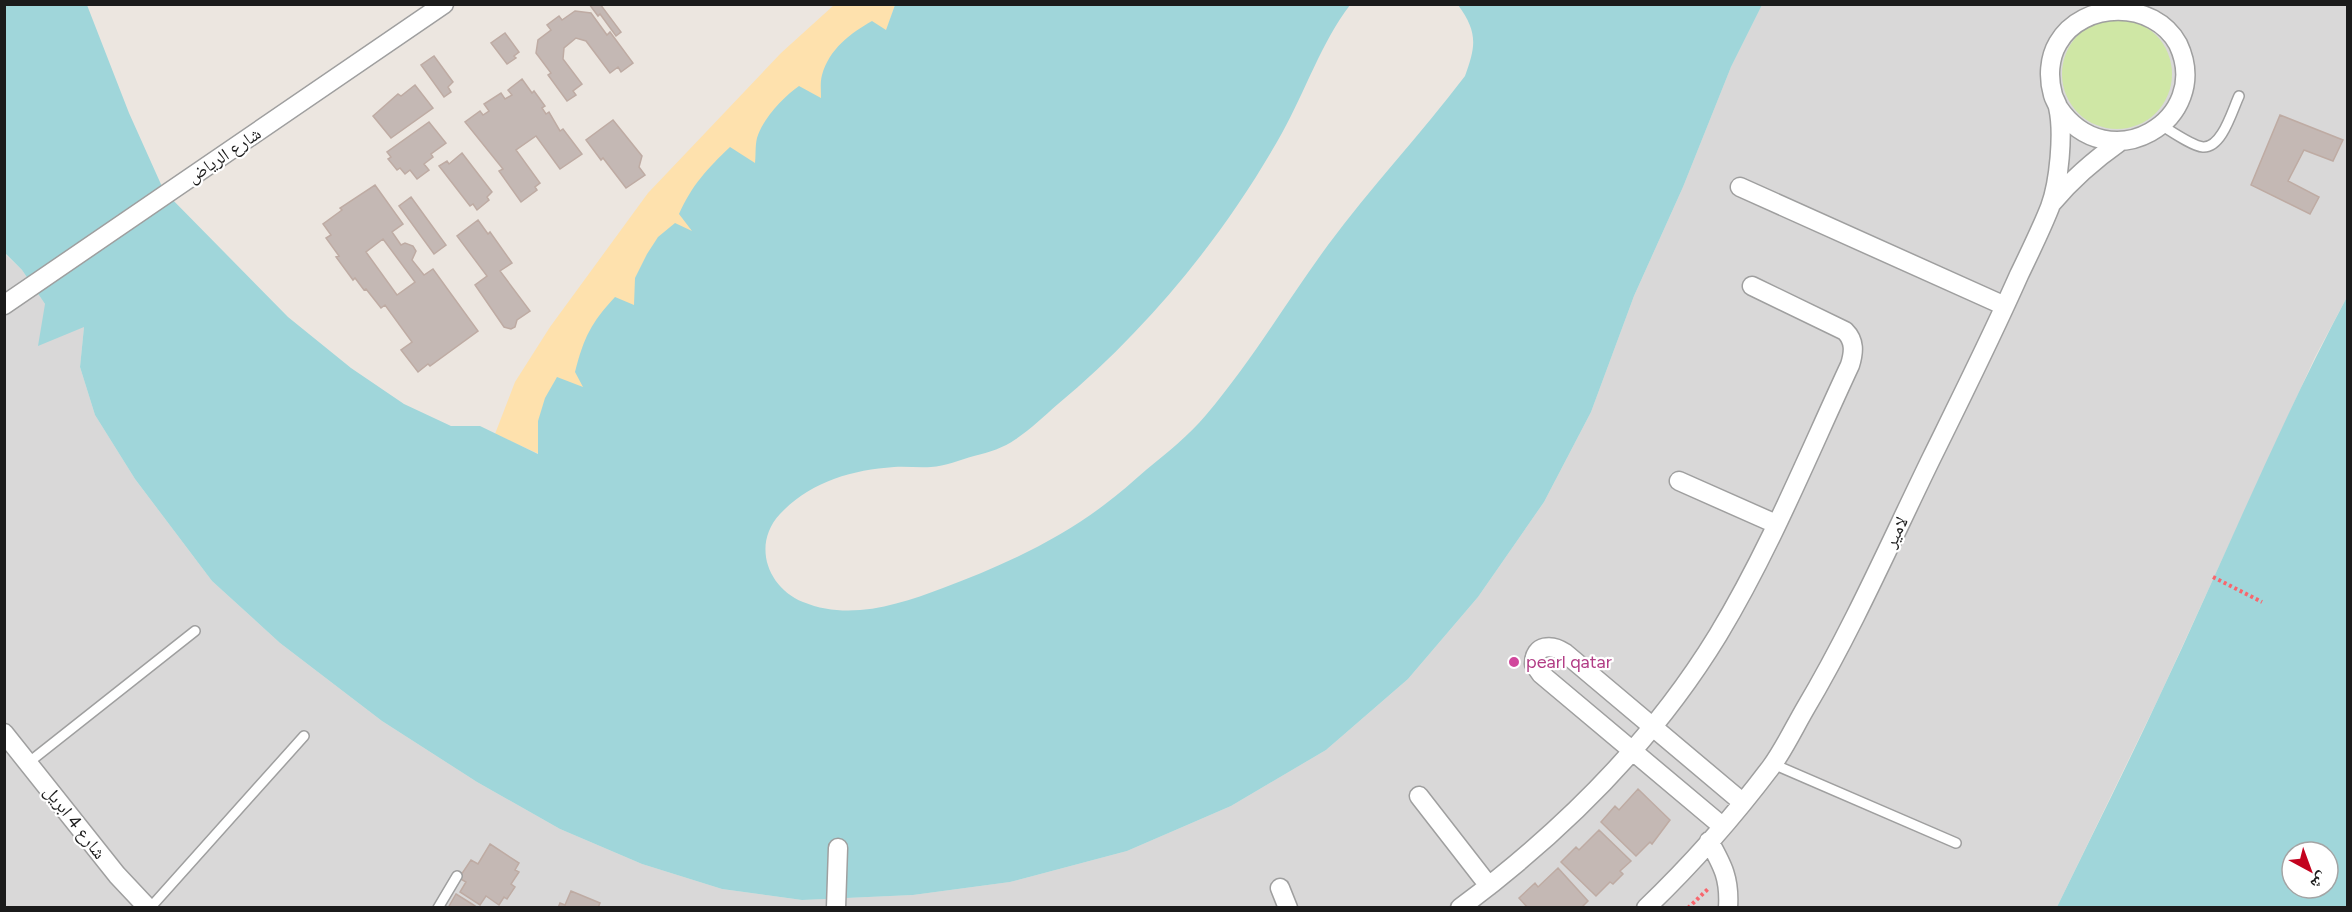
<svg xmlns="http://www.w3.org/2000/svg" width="2352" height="912" viewBox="0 0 2352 912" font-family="Figtree,'Noto Naskh Arabic',sans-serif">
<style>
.residential{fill:#d9d8d8}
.grass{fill:#cfe7a5}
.sand{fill:#fee1ad}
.water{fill:#a0d6da;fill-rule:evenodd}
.building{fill:#c4b8b4;stroke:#beaba3;stroke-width:1.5;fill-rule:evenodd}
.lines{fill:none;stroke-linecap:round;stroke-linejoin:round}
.lane-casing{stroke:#9f9f9f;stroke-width:12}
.street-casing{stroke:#9f9f9f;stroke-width:21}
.path{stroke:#f8666d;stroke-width:4;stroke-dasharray:3 3;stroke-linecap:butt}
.lane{stroke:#fff;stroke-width:9}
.street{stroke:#fff;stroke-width:18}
.hotel-dot{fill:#d1479c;stroke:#fff;stroke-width:2}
.labels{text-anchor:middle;stroke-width:4.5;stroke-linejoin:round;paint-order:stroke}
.street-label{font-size:18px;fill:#1b1b1b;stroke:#fff}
.hotel-label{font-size:18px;fill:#b23c85;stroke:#fff;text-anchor:start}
</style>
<rect width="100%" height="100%" fill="#ece6e0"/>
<path class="residential" d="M1762 5H2347V297L2315 357 2160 695 2057 907H5L4 253 22 270 45 304 84 327 80 367 95 415 135 479 212 581 280 643 382 721 477 782 560 829 642 864 722 889 802 900 913 895 1010 882 1127 851 1231 806 1326 750 1408 679 1478 597 1544 502 1591 412 1634 296 1683 187 1731 67Z"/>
<path class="grass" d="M2062 74a55 55 0 1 1 110 0a55 55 0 1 1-110 0Z"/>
<path class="sand" d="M834 5H895L886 31 822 75 821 99 755 163 693 232 634 306 584 388 557 378C539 408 538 420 539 454L495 434 515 382 550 327 648 193 781 53Z"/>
<path class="water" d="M4 5H87L129 113 164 191 288 317 351 368 404 404 451 426H480L538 454V421L545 398 557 377 583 387 575 372C584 337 591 323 615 297L634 305 635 278 647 254 658 237 675 223 692 231 679 214C692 185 707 169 730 147L755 163C756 155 755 146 757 138 762 120 784 96 799 86L821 98C821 91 820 82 822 75 829 49 851 33 872 21L886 30 895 5H1350C1322 41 1305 92 1282 133 1225 235 1148 329 1058 404 1044 416 1031 429 1016 439 1003 448 990 452 974 456 960 460 945 466 931 467 919 468 906 466 894 467 851 470 810 482 780 514 752 544 767 587 803 602 849 621 898 605 943 588 999 567 1057 541 1104 505 1119 494 1132 482 1146 470 1167 453 1189 435 1206 415 1251 362 1287 301 1328 245 1371 187 1421 134 1465 76 1476 46 1478 32 1458 5H1762L1731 67 1683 187 1634 296 1591 412 1544 502 1478 597 1408 679 1326 750 1231 806 1127 851 1010 882 913 895 802 900 722 889 642 864 560 829 477 782 382 721 280 643 212 581 135 479 95 415 80 367 84 327 38 346 45 304 22 270 5 253Z
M2347 297V907H2057C2091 837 2127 766 2160 695 2223 562 2278 426 2347 297ZM2292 852H2328V888H2292Z"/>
<path class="building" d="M589 4H600L621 32 616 36 600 14 598 16Z
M575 11 591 13 607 35 610 32 633 63 621 72 618 67 610 73 586 41 576 38 564 48 563 59 582 84 573 91 576 95 567 101 548 75 551 73 536 53 538 40 551 30 547 25 559 16 562 20Z
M505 33 519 52 514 56 516 58 507 64 491 43Z
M434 56 453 82 448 87 451 92 444 97 421 65Z
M522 79 532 93 534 91 545 106 542 108 546 114 549 112 560 131 563 129 582 154 560 169 536 136 516 150 540 183 535 187 537 190 521 202 499 171 503 169 465 122 480 111 483 115 489 111 484 104 501 93 505 99 512 95 508 90Z
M415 85 433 108 391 138 373 116 398 94 401 96Z
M2280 115 2343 140 2333 161 2304 150 2288 181 2319 197 2310 214 2251 185Z
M613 120 642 156 639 167 645 175 626 188 603 158 601 160 586 140Z
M429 122 446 143 431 154 433 157 424 164 429 170 417 179 410 170 405 174 400 168 397 170 388 159 391 157 387 152Z
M462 153 492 192 487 197 489 200 477 210 473 204 470 206 439 166 447 161 449 164Z
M375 185 403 224 392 232 401 245 405 243 413 246 416 251 412 260 424 275 433 269 478 331 430 366 428 364 418 372 401 350 412 342 385 305 381 308 366 289 364 290 355 278 353 280 336 257 339 256 326 238 331 235 323 224 342 210 340 208ZM383 239 415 282 397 295 366 252Z
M411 197 446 245 434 254 399 206Z
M478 220 488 234 490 232 512 263 500 271 530 311 517 320 515 327 511 329 504 327 475 285 487 276 457 236Z
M1638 789 1670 820 1652 844 1650 842 1636 856 1601 822 1615 806 1619 810Z
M1599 830 1631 861 1620 871 1623 874 1613 884 1610 882 1596 896 1561 862 1576 847 1579 850Z
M490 844 519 863 515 870 519 872 511 884 515 887 507 899 504 897 499 905 486 896 480 905 460 892 466 882 459 878 471 860 478 864Z
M1558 868 1588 901 1581 908H1528L1519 898 1535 883 1538 887Z
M571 891 600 903 598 908H558L560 903 565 905Z
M456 894 472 904 478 908H448Z"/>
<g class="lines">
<g class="lane-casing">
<path id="lane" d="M2161 125C2171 131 2192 146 2203 147 2222 148 2232 111 2239 96
M28 763 195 631
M1773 764 1956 843
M150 908 304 736
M438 908 457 876"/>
</g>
<g class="street-casing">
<path id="street" d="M1740 187 2005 306
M2052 203C2073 178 2094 160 2121 141
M4 305 444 4
M1679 481 1776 524
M4 733 117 875 148 908
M1419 796 1489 886
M1722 826 1541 674 1534 664C1534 644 1552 644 1565 653L1742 802
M1709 841C1723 866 1730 879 1728 908
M1280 888 1288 908
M836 908 838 848
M1460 908C1562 832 1652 743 1718 635 1770 549 1808 455 1850 365 1854 352 1855 341 1845 331L1752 286
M1646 908C1691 865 1734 816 1771 767 1784 749 1794 728 1805 709 1853 628 1891 541 1932 457 1962 396 1992 336 2019 275 2030 252 2041 230 2050 207 2059 183 2064 133 2058 107 2057 103 2054 99 2053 95 2048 78 2049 58 2058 43 2083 0 2154 0 2178 44 2214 120 2108 182 2058 107"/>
</g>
<path class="path" d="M2213 577 2262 602
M1688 908 1709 888"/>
<use href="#lane" class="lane"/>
<use href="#street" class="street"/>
</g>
<circle class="hotel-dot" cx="1514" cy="662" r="6"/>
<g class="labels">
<g class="street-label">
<text transform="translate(224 155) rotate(-34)" y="6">شارع الرياض</text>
<text transform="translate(1896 532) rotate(-64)" y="6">لامير</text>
<text transform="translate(75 822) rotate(52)" y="6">شارع 4 ابريل</text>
</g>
<g class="hotel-label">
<text x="1526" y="668">pearl qatar</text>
</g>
</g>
<rect width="2352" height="912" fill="none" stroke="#1b1b1b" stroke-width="12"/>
<g transform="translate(2310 870) rotate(139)"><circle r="28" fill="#ffffff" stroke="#a4a4a4" stroke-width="1.5"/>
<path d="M0-4.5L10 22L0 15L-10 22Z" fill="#c3031f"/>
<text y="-9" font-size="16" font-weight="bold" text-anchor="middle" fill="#1b1b1b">ش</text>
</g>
</svg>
